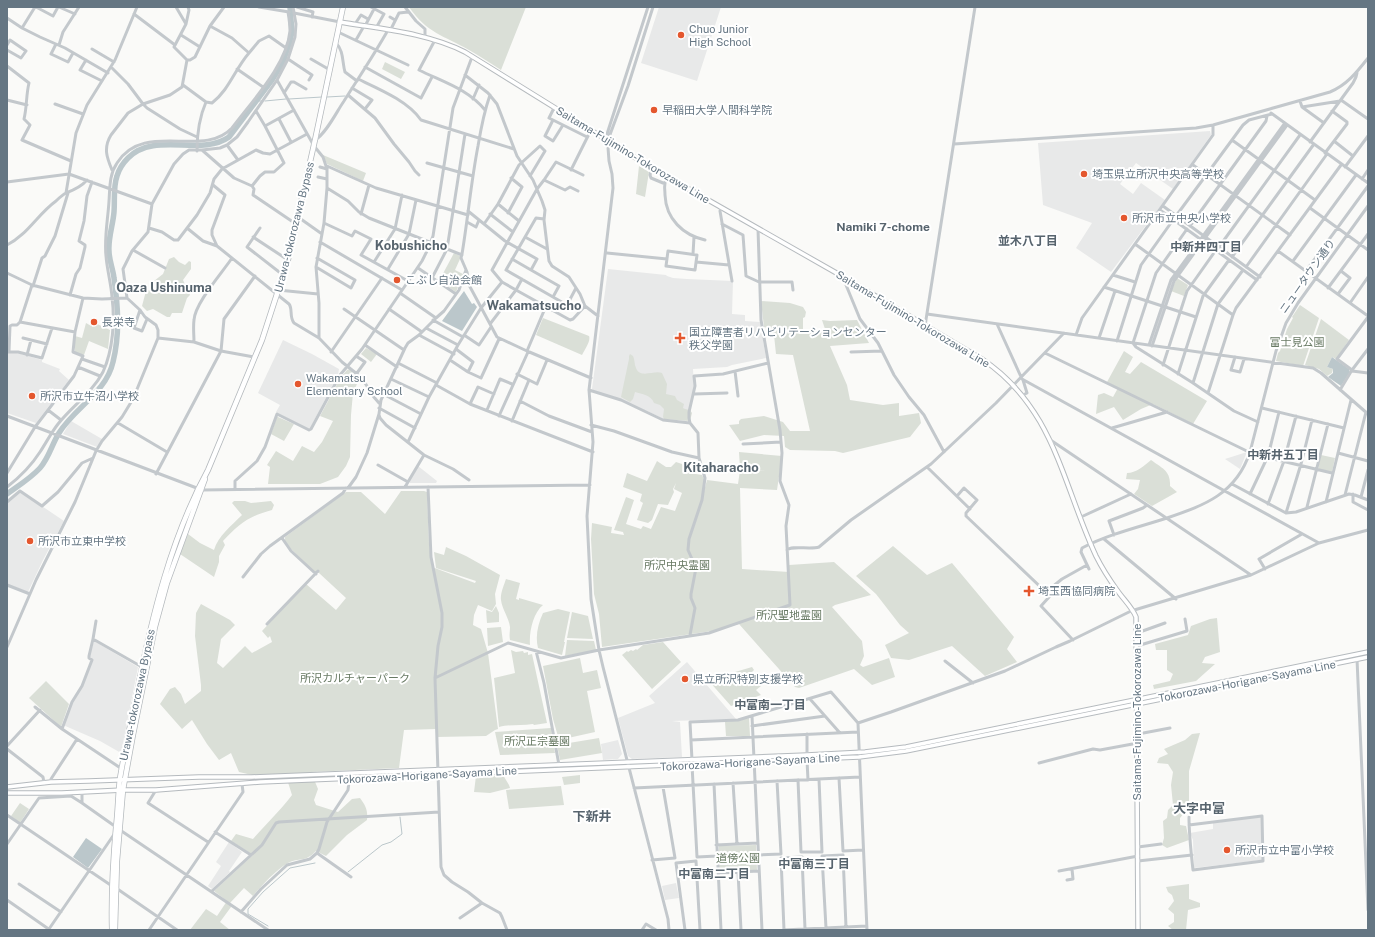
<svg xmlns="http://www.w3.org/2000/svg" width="1375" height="937" viewBox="0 0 1375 937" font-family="'Public Sans','Noto Sans JP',sans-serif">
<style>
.built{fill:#e8e9e9}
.green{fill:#dadfd7}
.water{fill:#bbc7cb}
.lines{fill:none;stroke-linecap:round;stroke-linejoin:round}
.stream{stroke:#bbc7cb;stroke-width:1}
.river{stroke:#bbc7cb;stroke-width:5.5}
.major-casing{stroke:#b5babe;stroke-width:5.5}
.highway-casing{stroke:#b4b9bd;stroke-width:6}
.minor{stroke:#c3c8cc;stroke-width:3}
.major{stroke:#fff;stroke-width:3.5}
.highway{stroke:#fff;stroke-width:4.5}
.poi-dot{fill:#e4572e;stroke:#fff;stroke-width:1.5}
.labels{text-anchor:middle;stroke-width:4;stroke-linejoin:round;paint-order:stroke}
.poi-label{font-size:11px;fill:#657683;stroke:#fff;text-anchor:start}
.street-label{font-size:11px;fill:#657683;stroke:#fff}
.park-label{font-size:11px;fill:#687a64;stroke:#fff}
.neighbourhood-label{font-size:12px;font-weight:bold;fill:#57646e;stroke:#fff}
.quarter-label{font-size:13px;font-weight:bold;fill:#57646e;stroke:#fff}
</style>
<rect width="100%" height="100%" fill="#fafaf8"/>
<path class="built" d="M659 7H721L697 81 641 63Z
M1210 131 1211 135 1173 189 1136 163 1120 184 1133 194 1141 183 1165 200 1111 272 1076 248 1092 223 1043 205 1038 143Z
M608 269 666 275 667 276 673 278 687 279 733 281 732 314 745 315V321L760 322 766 358 732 365 727 367 693 369 694 387 688 421 664 419 647 411 593 390 592 389Z
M283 340 312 354 339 369 338 375 310 428 308 429 276 412 280 405 258 393Z
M7 353H17L42 360V362L60 369 59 371 69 380 36 423 7 413Z
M71 421 102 439 97 447 63 434Z
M1247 452 1240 469 1225 459Z
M418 466 437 481 436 483H410L409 481Z
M21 492 64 521 43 560 28 592 7 584V504Z
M94 641 138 667 121 753 100 741 63 725 72 702 82 686 92 660 89 658Z
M687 662 736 719 672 721 680 722 682 757 632 759 628 756 618 718 655 703 649 696Z
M618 740 622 754 618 759 603 760 601 744Z
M1261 817 1262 860 1194 868 1193 840 1190 833 1213 829V823Z
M229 842 242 852 229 871 230 872 212 889 208 886 221 866 216 862Z
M676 883 679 898 665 900 662 886Z"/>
<path class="green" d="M409 7H526L501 70C490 63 480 56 469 50 443 35 428 34 409 7Z
M385 62 405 72 401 79 382 69Z
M323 155 366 173 363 181 327 164Z
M639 166 649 172 645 197 636 194Z
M454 253 460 256V259L455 270 463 274 456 292 439 281Z
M174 257 179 262 185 265 189 261 191 262V269L183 280 190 295 187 298 182 313H172L170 317H167L153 309 147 311 142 306 146 291 150 290 154 281 163 274 169 259Z
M1177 278 1188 285 1184 296 1171 291Z
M761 301 790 303 803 307 806 312 805 317 803 318V329L826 332 822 320 830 321 857 320 869 343 830 346 847 385 850 400 883 405 899 403V416L919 413 921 423 910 437 843 453 835 451 790 450 785 447 784 436 764 435 740 441 729 425 739 424V421L741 419 764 416 783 422 790 431H810L793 355 776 354 774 335 768 328 764 327Z
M1300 305 1319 318 1303 366 1276 361 1278 353 1280 351 1287 329 1293 318 1292 317Z
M543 318 589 336C591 341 585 349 582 355L536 335Z
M1321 319 1349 340 1336 359 1332 357 1327 367 1333 369 1332 373 1327 376 1319 369 1305 365Z
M86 323 93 327 95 323 110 330 108 349 89 341 84 355 75 352V336L82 338Z
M366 348 377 354 371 362 361 354Z
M1124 351 1133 357 1125 372 1130 374 1141 362 1207 401 1193 424 1153 404 1141 409 1123 420 1114 407 1096 414 1098 395 1104 393 1113 397 1118 388 1107 382Z
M630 354 633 356C635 360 634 364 636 368 640 379 654 370 662 373L667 384 666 394 675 396 677 400 684 404 683 408 685 409 690 410 692 413 690 421 664 419 663 417 664 409 660 405 654 403C651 395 642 394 635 392L633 399 630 402 621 397 629 359V356Z
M350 369 360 377 353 393 351 415 350 457 346 466 338 477 320 484H268L270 467 267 465 276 451 293 461 302 446 314 452 322 442 333 421 320 416 341 377 347 370Z
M277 417H278L294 424 284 441 271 434Z
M739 452 782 456 777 490 740 488 742 569 789 572V565L834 562 871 595 835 605 832 607 862 641 864 656 860 665 863 667 889 658 895 677 872 685 854 669 799 688 795 687 739 624 712 631 602 647 599 614 594 594 591 539 592 523 612 527 611 533 624 535 623 532 614 530 626 497 634 500 626 524 641 529 643 526 651 529 661 507 675 511 682 493 674 489 676 483 673 489 674 492 668 505 658 504 652 520 648 523 637 520 643 503 640 501 642 494 623 487 627 473 647 481 657 461 666 467H671L676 462 682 464 690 473 702 475 704 479V491L707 480 738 484 740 470 765 471 740 468Z
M1321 455 1335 458 1332 472 1318 469Z
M1151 460C1162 468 1171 471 1170 486L1177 492 1152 506 1134 494 1138 489 1140 480 1126 479 1127 473C1136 473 1144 466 1151 460Z
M401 491H424L427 492 429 544 432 567 475 583 476 581 436 568 434 552 444 555 446 547 466 556 500 575 495 594 496 604 492 611 478 605 474 615 473 625 481 629 488 653 498 729 495 730 486 736 437 737 436 729 404 730 399 768 311 772 318 789 314 800 316 805 338 812 352 799 360 798C366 806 368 811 367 820L347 835 326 856 316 851C305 863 299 857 288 863 276 870 262 885 253 896L244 888 230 903 231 907 220 922 230 930H190L206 909 217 916 227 901 214 891 253 855 231 841 236 834 253 839C266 824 280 811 292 795L286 776 252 777V775L239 772 231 753 219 760 207 744 192 720 182 729 160 704 170 689 175 687 181 694 185 704 201 691V685L195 636 196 613 201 604 230 620 235 625 221 639 217 663 223 668 245 646 252 653 272 642 270 636 268 638 262 631 306 584 336 610 346 598 319 573H315L291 549 285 541V537L346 492H361L385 514Z
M234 501H245L251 503 271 501 274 505 272 510C249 516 239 524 223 541L225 545 219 556V562L214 577 180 554 188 534 200 543 214 550C218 536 231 526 242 515L232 503Z
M893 546 927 575 952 563 1014 637 1007 649 1017 662 985 676 952 646 909 660 891 658 885 645 909 633 900 625 876 594 856 576Z
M506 579 520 583 516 599 519 600V598L543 605C533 613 529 632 530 645L510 640C509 635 510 632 510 627 509 618 502 609 501 600 500 594 504 585 506 579Z
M496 606 499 613V622L487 623 486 610 492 612Z
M558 609 570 612 564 642H565L562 655 538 648C535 636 538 624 543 613Z
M572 612 588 616 593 639 567 638Z
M1217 618 1220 652 1205 657 1202 663 1215 664 1196 681 1154 689 1153 685 1170 681 1173 674 1167 670V650H1156L1155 644 1188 635 1191 626 1210 619Z
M501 627 503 642 488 646 487 628Z
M567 640 594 641 596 650 565 656Z
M663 642 681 662 652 689 622 655 627 651 628 652 631 650 633 651 636 649 637 650 643 645Z
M511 650 516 652 523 651 524 653 528 652V655L532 654 547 723 534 725 533 724C521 726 511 724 499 727L494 678 515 673Z
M580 658 583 673 597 670 601 688 587 691 595 732 559 740 553 719 543 666Z
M752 667 754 670 750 674 761 686 756 690 761 695 731 706 708 680Z
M46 681 69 704 61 727 29 698Z
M749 718 750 736H726L725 722Z
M551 728 555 753 500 755 495 732Z
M1200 733 1189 771V807L1180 818V825L1186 826 1189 840 1167 848 1162 845 1164 838 1163 821 1167 818 1168 810 1173 805 1171 785 1173 772 1168 764 1157 763 1159 758 1168 754 1164 749 1185 740 1192 734Z
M599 738 602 753 560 760 557 745Z
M503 775 509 785 510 788 490 793 474 792 476 776Z
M580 775V783L564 785 562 777Z
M561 786 564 805 509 809 506 790Z
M20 803 29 809 20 823 11 816Z
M756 845 757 870 719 871V846Z
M1189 884V899L1200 903V907L1188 910 1186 930H1173L1168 926 1174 922V914L1168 909 1174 901 1172 895 1168 892 1166 887Z"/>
<path class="water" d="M464 291 472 304 474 303 477 307 462 331 442 321Z
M1332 357 1349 369 1350 372 1341 386 1328 377 1333 373V369L1327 367Z
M86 838 102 849 88 868 73 857Z"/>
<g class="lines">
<path class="stream" d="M327 97 345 96
M289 99 322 97
M256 101H262
M265 101 286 99
M348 872 382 845 391 842 402 834 400 817
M268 926 248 914V909L263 892 290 868 315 863"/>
<path class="river" d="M7 494C18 486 31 478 40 468 49 458 52 444 59 433 75 407 106 393 113 362 120 334 118 306 114 278 113 269 109 260 109 251 108 238 113 225 114 212 115 200 113 187 117 176 119 169 123 163 128 158 155 131 201 157 229 137L272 80 283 62 290 41 292 32 290 7"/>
<g class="major-casing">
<path id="major" d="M340 22C381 29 428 33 465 52L652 168 847 279 982 359C1054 407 1062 483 1096 556 1102 568 1109 579 1117 590 1123 599 1132 607 1136 617L1138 930
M7 787 51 782 89 781 199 777H252L807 755 865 752 906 747 1368 652
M7 793H62L123 790H156L260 782 859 757 906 751 1368 657"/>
</g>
<g class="highway-casing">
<path id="highway" d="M112 930C111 895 113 861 116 827 118 811 118 794 120 778 125 749 131 721 137 692 152 616 171 538 208 470L262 340 288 260 315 140 343 7
M115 930 117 861 123 790 133 735 155 627 167 583 205 479"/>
</g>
<path class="minor" d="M36 7 53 16 58 7
M59 7 75 14
M176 7 186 24 174 47 187 60
M259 7 289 12
M297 7 313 12 312 17
M371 7 384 14 376 28
M405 7 416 21 425 29V37
M648 7 607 134 609 161 612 174 613 188 589 390 593 442 587 516 591 599 599 650 603 667 668 919 669 930
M294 13 340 22
M134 14 175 45
M390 17 395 20
M7 18 22 28 40 37 65 48 108 73
M186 24 189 10 188 7
M355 24 361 15 368 19
M365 26 374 9
M22 28 35 7
M390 31 399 13 408 12
M338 32 408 65
M181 35 200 47
M356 40 364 26
M435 40 419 70C443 82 468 89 485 110
M336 43C344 51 342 62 345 72L357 81
M56 44 51 54 68 62 73 53
M7 45 10 40 26 51 21 58 7 50
M59 45 63 32 79 7
M92 49 114 62
M249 53 259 41 269 36 286 48
M288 59 312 75 309 80
M311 59 330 70
M86 60 80 70 102 81
M187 60H190L195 57 210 26 224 7
M7 66 29 83C26 95 27 107 24 119L30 125 22 140 71 161
M111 67 128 84 143 104 147 108 180 129 197 137
M365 67 421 98 432 77
M237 69 263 87
M465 75 488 93 497 104 517 156 533 180 542 201 545 210 544 220 549 261 552 266 569 277 580 294 585 306 598 316
M358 79C379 89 408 101 421 120L514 149
M277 80 314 146 323 157 327 169V188L324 223 316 267 319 303V338
M183 85 206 102 212 103C229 90 235 69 249 53L232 38 210 26
M352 88 372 100 365 109
M284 93 291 82H294L306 89
M348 95 375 118 394 144 409 162 415 171 419 175
M490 95C484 112 481 128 478 146 471 182 468 218 462 254L461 258 467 272 469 285 497 337 527 351 591 378
M473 99 479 85
M7 100 27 105
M1341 100 1368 119
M1300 101 1302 107 1340 101
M55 104 83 114
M1302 107 1324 123
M554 108 549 118 587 137
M1271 113 1368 183
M279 119 291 142
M553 120 545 136 553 141 563 125
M265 126 294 110
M315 140C326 134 337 111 344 101 359 77 374 55 388 30
M608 140 628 86 653 7
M1232 140 1315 200
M1334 141 1353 156
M1310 142 1353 83 1356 77 1357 73
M954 144 1196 128 1213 125 1330 92C1347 85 1357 72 1368 58
M227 145 238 160
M202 150 234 178 252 186 254 189 253 195 296 224
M197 151C197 134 199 118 206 102
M1325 153 1347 124V122L1332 111
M427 163 473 176
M1193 165 1290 235
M327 166 376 188 468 215
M320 167 327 169
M1345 167 1368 136
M652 168 650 175 651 178 663 183
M112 170C107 158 103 148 111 135L128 113 143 104 170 95 182 87 187 60
M571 170 591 130
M318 177 327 179
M667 177C663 184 665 187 665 195 666 219 683 235 705 240
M1362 179 1368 170
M544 180 565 190 570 187 578 191
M7 182 69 174 152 204
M213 185 225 195 212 230V235L217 246
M252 186 260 176 265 172H274L284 163 265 126 256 111
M327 188 348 201 359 212 369 218 462 255
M66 193 76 133 87 105 115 60 137 7
M498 204 519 221
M1163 206 1260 277
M721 208 720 211 732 281
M1310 208 1368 250
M1160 210 1257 280
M453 211 465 134
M468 211 505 241 537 259 531 270 512 259
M508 213 522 187 511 178
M361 214 369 185
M490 214 513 232 537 189 544 180 556 162 583 175
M1176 216 1243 125 1249 120 1272 114
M298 217 322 234
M544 219 536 218 506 270 567 305 576 288
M467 222 476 227 479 220
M324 223 352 236 355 231 371 239 361 255 408 281
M484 224 498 204 519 165 540 146 545 151 530 176
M722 224 743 235 746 276 759 282H792L793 290
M1190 226 1266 121 1267 116
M149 228 162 232 174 240H178L197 215 210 193 214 179 222 169 256 150 263 153 270 154 307 134
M187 228 203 241 217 246 289 304C293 309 289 317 294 323L319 338 342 362 362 378 373 396 379 403
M260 228 247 247 283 275
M409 234 416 200
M253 237 288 260
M525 237 547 249
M320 242 402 290
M1135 244 1233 315
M7 245C27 235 38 214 56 201 59 198 62 195 66 193 74 190 81 187 87 180
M1219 247 1300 135
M447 249 453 211
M133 250 165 268
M668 251 697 255 695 270 666 266Z
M1278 251 1368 316
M607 253 667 259
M693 254 694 237
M1232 257 1314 144
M1293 261 1356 175
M374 262 395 229 402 195
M696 262 729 265
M316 267 351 288 355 280 317 258
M1246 267 1327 154
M418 268 456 294
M388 269 409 234
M531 270 559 286 553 297
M1306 271 1368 186
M7 273 32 285 83 298 102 299 127 298
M1113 275 1135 282
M432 278 447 249
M847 279 846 285 860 319 878 343 894 375 909 397 924 415 944 452
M502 282 492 270 513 232
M33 286 42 258 45 256 55 236 68 193
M1104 287 1196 317
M1328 288 1368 234
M278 290 318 294
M400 293 436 318
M1338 294 1350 278 1341 271
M70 295 76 274 80 268 85 247V245L79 241 84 221 87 196 92 182
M1350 303 1368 277
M344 309 404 350
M389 309 422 332
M140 310 134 328 142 331 147 319
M927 314 1313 368 1321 373 1368 414
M433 320 463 337
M20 322 32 285
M490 324 516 290 570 320 573 319 585 306
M997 324 1022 379 1319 543
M925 326 975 7
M426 328 458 345
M419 335 454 354
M464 335 479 345 491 327
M1076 335 1082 318 1213 135V125
M23 338 47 344
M158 338 194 342 221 351 254 357
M1099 338 1115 291
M1117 341 1141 265 1173 220
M194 342C194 335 193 327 194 320 195 303 222 273 232 258
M1133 343 1136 347 1193 383 1234 411 1258 422
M1133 343 1156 273 1187 229
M365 345 397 367
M1149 345 1171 280 1285 123
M1152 346 1174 281 1287 125
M456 349 473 362 468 372
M9 351 10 326 12 325H17L20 322 75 332
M527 351 546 306
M7 352H18L42 358 52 328
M331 352 382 278
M851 352 882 351
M1045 353 1253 454 1332 473
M27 355 31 340
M356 356 365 362 357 373
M1235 357 1231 370 1240 372 1244 359
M82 359 105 367
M450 360 468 372 481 378 499 339
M398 363 437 383
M1163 365 1187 291 1216 250
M78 367 100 376
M1352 370 1337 359 1368 317
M735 371 738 396
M1352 371 1368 373
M517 374 537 384 547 360
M1178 374 1203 296 1229 260
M391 379 429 397
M1193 383 1218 304 1243 270
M436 385 470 404 593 452
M589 390 621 400 663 420 690 423
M1340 390 1352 370 1368 349
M1208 393 1233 315 1236 308 1341 165
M383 394 421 414
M694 394 727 393
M1023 395 1027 393 1023 380
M520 401 549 416 592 432
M470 404 478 387 494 394
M379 408 415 428
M1262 408 1344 428
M48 410 61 420
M487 410 500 379 512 384
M379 415 380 418 386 425 424 455 453 469 469 480
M7 416 202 490 590 485
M499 416 528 352
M512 421 529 380
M118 423 167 452
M591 425 614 431 672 452 699 458
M1112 428 1167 412
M1049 439 1251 575
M408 442 429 397 458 345 481 308 502 282 516 290 522 279
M743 444 781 442
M1338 453 1368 461
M378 465 408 482
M927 467 970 509
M7 473 35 427 74 376 83 356 73 352 75 332 83 298
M156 474 221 351 224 319 255 276
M1232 484 1286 513 1296 512 1349 494 1355 495 1368 500
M7 487C20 477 31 466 40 452 46 443 51 433 58 424 72 406 92 393 103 372 113 350 115 321 112 297 111 283 107 270 106 256 104 238 108 219 109 201 110 188 109 175 117 163 144 120 203 159 232 128 252 101 287 65 290 31 290 25 289 18 288 12
M405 487 424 455
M428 487 431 557 442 613V627L438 646 435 678 441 867 444 875 452 882 468 892 482 903 500 913 502 917 507 930
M348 488 356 477 367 453 379 414 381 400 405 348 408 343 419 335 436 318 444 311 459 290 466 270
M235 489V481L257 461 265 447 277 414 309 430 311 429 340 375 362 349 422 261 428 249 433 236 453 108 472 57
M1250 494 1268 456 1279 412
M1353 494V502L1368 510
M1345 495 1366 412
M957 496 964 488 977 500 966 513V516L1050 596 1041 606 1073 640
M1361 497 1368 470
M7 502 20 491 42 506 58 492 82 463 93 458
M1326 502 1351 400
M1268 504 1284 461 1296 416
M1307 507 1328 424
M1286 513 1301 464 1312 420
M1081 517 1131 494
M1114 535 1109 521 1143 508 1147 505
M282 538 291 551 316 574
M1104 539 1176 599
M787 550C792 545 810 550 819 547L851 520 931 464 996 403 1064 333
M1089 569 1081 552 1082 548C1109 534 1139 527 1167 518 1205 505 1236 494 1250 452L1276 351 1286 323 1298 303 1368 206
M1265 569 1259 559 1302 534
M243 577 261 554 270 546 343 493 346 488
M7 585 30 594
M1046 592 1062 579 1087 565
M96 621 93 639 142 667
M267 624 318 571
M1137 633 1165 623
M690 635 695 608 691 598V594L696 568 688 550 689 539 702 500 705 478 699 458 698 433 690 423 689 418V412L695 386 694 376 723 374 768 363
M93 639 89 656V658L92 660 82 686 72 702 62 729 122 769
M1137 646 1187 631 1185 619
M7 647 36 580 75 502 96 451 102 441 122 417 133 399 158 338V330L156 325 145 317 140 310 127 298 123 269 132 251 148 232 152 204 174 164 183 154 189 150H202L220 148 227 145 237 137 248 122 277 80 288 59 295 37 296 24 293 7
M536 651 544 683 559 765
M1357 659 1368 910
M945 661 973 683
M435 678 508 643 561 658 599 650 709 633 790 605 786 526 789 505 780 481 782 453 780 430 761 320 758 229
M810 699 840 733
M35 707 62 729
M752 716 762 930
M858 723 891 712 1005 671 1056 647 1070 641 1131 611 1251 575 1319 543 1368 530
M752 726 825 716
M807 734V755
M1138 734 1170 728
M691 740 858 732
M7 746 40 710
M7 749 43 777 44 783
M692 760 690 722 738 720 831 692 858 723 867 930
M807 760 808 780
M1039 763 1093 749 1100 750 1138 743
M692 765 697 857 717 856
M839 778 843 851 863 850
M798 780 801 852H822L819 779
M51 782V779L77 739
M733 783 737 844
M714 784 721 930
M634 788 860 777
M156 790 148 803 208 842
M82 792V803L116 827
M7 815 112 886
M1189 825 1262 816 1263 861 1193 870C1191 852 1189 835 1189 817
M120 830 268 930
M215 832 251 855
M7 844 39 798 71 796 82 803
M716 845 758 843
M1138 847 1161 844
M317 853 351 877
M759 855 781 854 777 781
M652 860 675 858 663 787
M1138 861 1192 855
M1059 871 1138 856
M738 872 741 930
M718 873 759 871
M1067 880 1073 879 1072 869
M19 884 61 912
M116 888 177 930
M212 891 262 845 276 823 279 822 439 812
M7 900 50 930
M241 912 261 889 287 865 310 859 317 853 319 849 327 822 348 790 350 773
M460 918 482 903
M826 928 822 856 843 855 846 927
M49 929 115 833
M149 930 243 792 242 784
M642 930 646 924 656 930
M685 930 676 863 696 861 700 930
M783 930 867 926
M784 930 781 858 802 857 805 929"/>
<use href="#major" class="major"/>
<use href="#highway" class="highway"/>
</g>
<g class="poi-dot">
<circle cx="681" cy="35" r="4"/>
<circle cx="654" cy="110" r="4"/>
<circle cx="1084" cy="174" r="4"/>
<circle cx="1124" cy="218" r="4"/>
<circle cx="397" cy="280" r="4"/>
<circle cx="94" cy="322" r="4"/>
<path d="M678 332h4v4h4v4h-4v4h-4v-4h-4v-4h4z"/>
<circle cx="298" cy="384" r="4"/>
<circle cx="32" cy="396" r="4"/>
<circle cx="30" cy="541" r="4"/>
<path d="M1027 585h4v4h4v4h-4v4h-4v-4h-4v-4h4z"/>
<circle cx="685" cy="679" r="4"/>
<circle cx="1227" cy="850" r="4"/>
</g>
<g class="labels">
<g class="poi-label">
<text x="689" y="33">Chuo Junior<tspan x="689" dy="13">High School</tspan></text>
<text x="662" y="114">早稲田大学人間科学院</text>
<text x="1092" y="178">埼玉県立所沢中央高等学校</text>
<text x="1132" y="222">所沢市立中央小学校</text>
<text x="405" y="284">こぶし自治会館</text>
<text x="102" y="326">長栄寺</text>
<text x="689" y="336">国立障害者リハビリテーションセンター<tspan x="689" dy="13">秩父学園</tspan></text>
<text x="306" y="382">Wakamatsu<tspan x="306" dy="13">Elementary School</tspan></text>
<text x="40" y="400">所沢市立牛沼小学校</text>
<text x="38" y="545">所沢市立東中学校</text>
<text x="1038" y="595">埼玉西協同病院</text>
<text x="693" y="683">県立所沢特別支援学校</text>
<text x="1235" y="854">所沢市立中富小学校</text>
</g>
<g class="street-label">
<text transform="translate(633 155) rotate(31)" y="4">Saitama-Fujimino-Tokorozawa Line</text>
<text transform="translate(294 227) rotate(-76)" y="4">Urawa-tokorozawa Bypass</text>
<text transform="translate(1307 276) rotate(-55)" y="4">ニュータウン通り</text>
<text transform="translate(913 319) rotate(31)" y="4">Saitama-Fujimino-Tokorozawa Line</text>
<text transform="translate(1247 681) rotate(-11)" y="4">Tokorozawa-Horigane-Sayama Line</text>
<text transform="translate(137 695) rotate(-78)" y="4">Urawa-tokorozawa Bypass</text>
<text transform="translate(1137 712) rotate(-90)" y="4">Saitama-Fujimino-Tokorozawa Line</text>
<text transform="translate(750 762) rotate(-3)" y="4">Tokorozawa-Horigane-Sayama Line</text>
<text transform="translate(427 775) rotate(-3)" y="4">Tokorozawa-Horigane-Sayama Line</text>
</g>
<g class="park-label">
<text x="1297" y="346">富士見公園</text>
<text x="677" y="569">所沢中央霊園</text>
<text x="789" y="619">所沢聖地霊園</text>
<text x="355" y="682">所沢カルチャーパーク</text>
<text x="537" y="745">所沢正宗墓園</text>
<text x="738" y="862">道傍公園</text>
</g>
<g class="neighbourhood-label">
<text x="883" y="231">Namiki 7-chome</text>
<text x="1028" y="245">並木八丁目</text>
<text x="1206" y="251">中新井四丁目</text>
<text x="1283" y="459">中新井五丁目</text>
<text x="770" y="709">中富南一丁目</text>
<text x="814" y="868">中富南三丁目</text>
<text x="714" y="878">中富南二丁目</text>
</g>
<g class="quarter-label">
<text x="411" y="250">Kobushicho</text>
<text x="164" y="292">Oaza Ushinuma</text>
<text x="534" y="310">Wakamatsucho</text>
<text x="721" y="472">Kitaharacho</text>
<text x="1199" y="813">大字中富</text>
<text x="592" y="821">下新井</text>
</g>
</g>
<rect width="1375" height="937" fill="none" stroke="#657683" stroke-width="16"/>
</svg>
